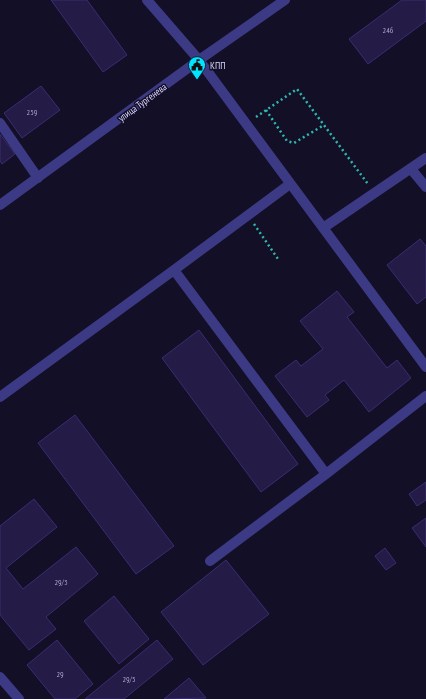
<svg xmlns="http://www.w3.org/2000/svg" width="426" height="699" viewBox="0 0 426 699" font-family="'PT Sans Narrow',sans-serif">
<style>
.building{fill:#241b47;stroke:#3b2d73}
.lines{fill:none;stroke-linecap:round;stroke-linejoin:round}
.path{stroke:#2fb8b0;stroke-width:2.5;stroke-dasharray:2 3;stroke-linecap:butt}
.minor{stroke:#3d3a85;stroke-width:10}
.labels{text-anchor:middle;stroke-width:3;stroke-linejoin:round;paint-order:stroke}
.number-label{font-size:8px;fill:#aca6d1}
.poi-label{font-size:10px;fill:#d9d4ff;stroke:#130f26;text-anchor:start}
.street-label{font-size:10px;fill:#d9d4ff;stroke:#130f26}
</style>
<rect width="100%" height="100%" fill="#130f26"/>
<path class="building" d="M51 0H87L127 55 103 72Z
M402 0H426V21L368 64 349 39Z
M41 86 60 110 22 138 4 113Z
M0 134 15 154 2 164 0 161Z
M420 239 426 246V297L417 304 387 265Z
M337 291 354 312 347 317 387 368 397 360 411 378 369 412 344 380 325 395 329 400 307 417 275 376 296 360 301 366 323 349 300 321Z
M199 330 298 464 261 492 162 358Z
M75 415 174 546 136 574 38 443Z
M426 482V500L417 506 409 494Z
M34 499 57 527 6 568 23 589 76 547 98 574 46 617 56 629 29 650 0 615V526Z
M426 518V547L412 528Z
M385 548 396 563 386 570 375 556Z
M226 560 269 614 203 665 161 612Z
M114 596 149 639 119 664 84 621Z
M57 640 93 684 75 699H55L27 665Z
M157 640 173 659 124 699H85Z
M189 678 206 698 164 699Z"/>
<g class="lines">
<path class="path" d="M266 110 287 141 294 143 324 125
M256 117 297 89 368 184
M254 224 278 259"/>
<path class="minor" d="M147 0 199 60 426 367
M0 123 38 178
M411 169 426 187
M0 205 199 60 285 0
M323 228 426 158
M174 270 326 474
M0 397 174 270 290 184
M210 561 326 474 426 396
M0 677 19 699"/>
</g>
<defs>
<g id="civic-pin" transform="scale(0.9)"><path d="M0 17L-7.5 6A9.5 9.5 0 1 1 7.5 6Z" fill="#00e5ff" stroke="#130f26"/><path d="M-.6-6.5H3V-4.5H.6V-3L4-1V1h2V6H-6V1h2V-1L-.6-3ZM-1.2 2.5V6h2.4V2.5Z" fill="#111"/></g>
</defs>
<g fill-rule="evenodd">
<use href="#civic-pin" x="197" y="65"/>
</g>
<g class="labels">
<g class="number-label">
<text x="388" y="33">246</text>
<text x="32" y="115">259</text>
<text x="61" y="585">29/3</text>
<text x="60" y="677">29</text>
<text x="129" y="682">29/5</text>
</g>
<g class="poi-label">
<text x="210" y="69">КПП</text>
</g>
<g class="street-label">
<text transform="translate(142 102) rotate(-36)" y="4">улица Тургенева</text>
</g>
</g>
</svg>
